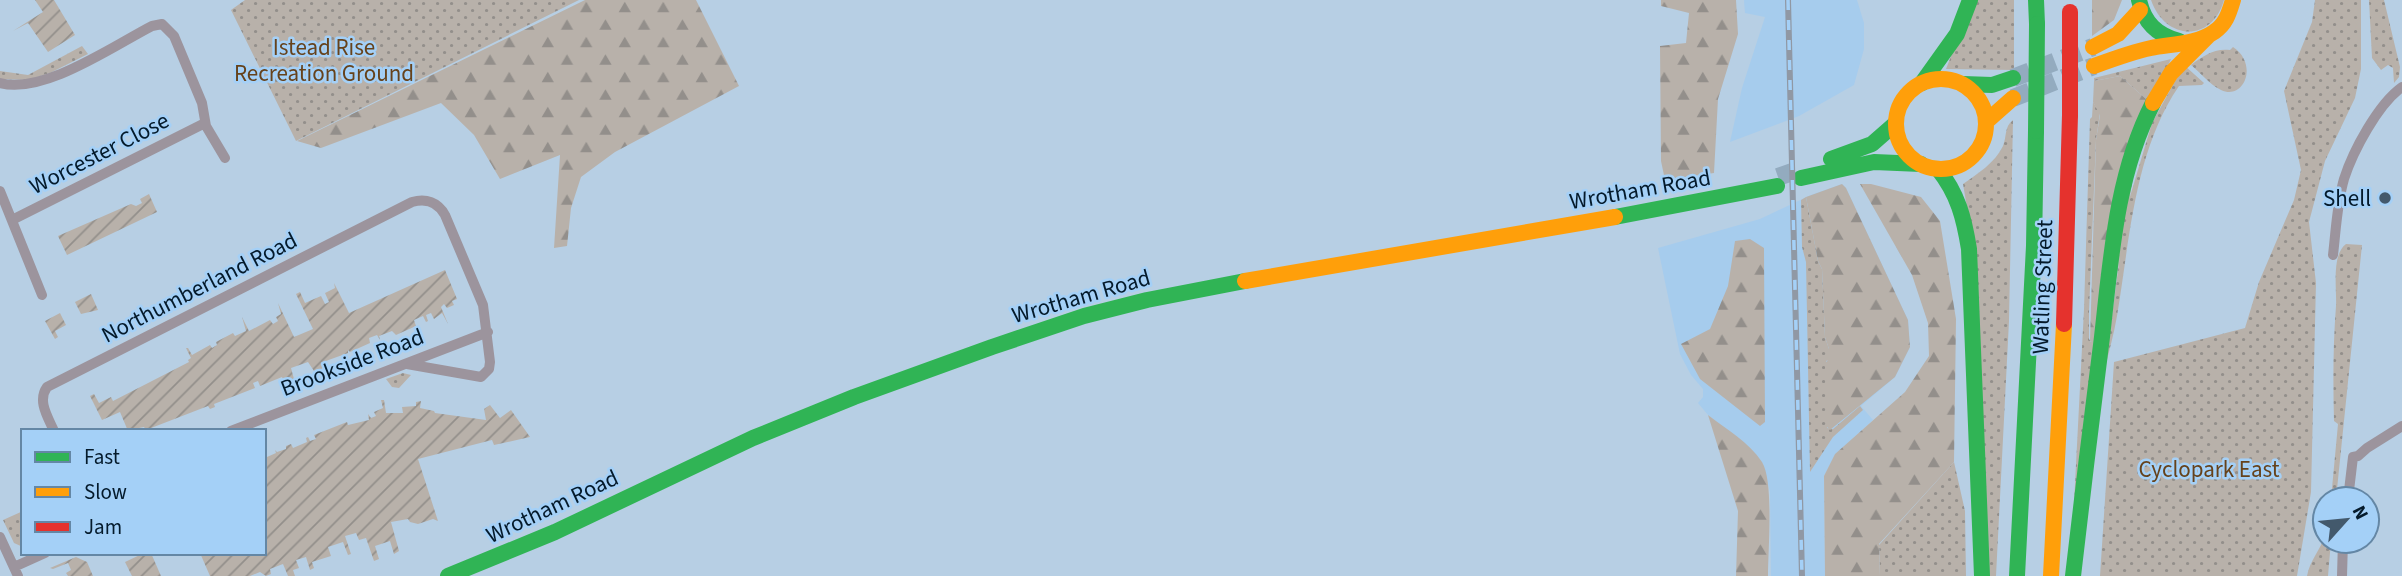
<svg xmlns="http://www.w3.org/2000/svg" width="2402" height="576" viewBox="0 0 2402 576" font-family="'Source Sans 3',sans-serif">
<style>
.built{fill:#a6cced}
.grass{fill:url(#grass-dots)}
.forest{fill:url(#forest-firs)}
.garden{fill:url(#garden-furrows)}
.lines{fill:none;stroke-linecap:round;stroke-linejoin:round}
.primary-tunnel{stroke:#93abbf;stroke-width:18;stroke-dasharray:18 9;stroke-linecap:butt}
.street{stroke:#9c949d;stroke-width:10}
.fast{stroke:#30b455;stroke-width:16}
.slow{stroke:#ff9f0a;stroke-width:16}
.jam{stroke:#e5322d;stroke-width:16}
.rail-casing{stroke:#9098a4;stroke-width:6}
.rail{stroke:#a4d0f7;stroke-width:3.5;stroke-dasharray:10;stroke-linecap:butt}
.fast-bridge{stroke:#30b455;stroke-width:16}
.jam-bridge{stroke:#e5322d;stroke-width:16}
.poi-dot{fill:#43596c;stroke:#a4d0f7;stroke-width:2.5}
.labels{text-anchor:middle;stroke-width:5;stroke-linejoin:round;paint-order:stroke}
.park-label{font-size:23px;fill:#66421b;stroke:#a4d0f7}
.street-label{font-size:23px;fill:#041a2b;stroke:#a4d0f7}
.poi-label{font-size:23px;fill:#041a2b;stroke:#a4d0f7;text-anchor:end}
</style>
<defs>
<pattern id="grass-dots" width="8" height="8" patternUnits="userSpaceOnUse" patternTransform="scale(1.75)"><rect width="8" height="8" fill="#b8b1aa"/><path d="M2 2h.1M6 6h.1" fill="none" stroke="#938f8b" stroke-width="1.8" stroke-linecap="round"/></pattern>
<pattern id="forest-firs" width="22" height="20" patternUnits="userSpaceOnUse" patternTransform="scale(1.75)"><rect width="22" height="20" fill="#b8b1aa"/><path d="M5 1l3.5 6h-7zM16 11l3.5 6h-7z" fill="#938f8b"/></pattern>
<pattern id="garden-furrows" width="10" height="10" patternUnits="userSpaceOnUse" patternTransform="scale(1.75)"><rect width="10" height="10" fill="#b8b1aa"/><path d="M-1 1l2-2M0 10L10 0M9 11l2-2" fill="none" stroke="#938f8b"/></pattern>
</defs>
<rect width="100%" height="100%" fill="#b7cfe4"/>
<path class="built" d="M1744 0H1857L1864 23V49L1854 85 1799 116 1730 142 1742 88 1765 17 1745 13Z
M1842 184 1846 188 1908 320 1910 347 1895 377 1861 406 1873 420 1836 454 1824 476 1825 576H1771L1770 492 1763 464 1750 448 1708 415 1698 403 1703 397V389L1691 375 1680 354 1658 248 1760 219 1811 195Z"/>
<path class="grass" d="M245 0H579L296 141 231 10Z
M1973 0H2014V70L1946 69Z
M2151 0H2224C2212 43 2165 41 2151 0Z
M2315 0H2361V69L2355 98 2325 161 2309 222 2316 283 2311 492 2297 576H2100L2114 362 2245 328 2259 282 2294 200 2301 170 2284 91 2312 22Z
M2369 0H2384L2400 67 2399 77 2394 83 2393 68 2388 65 2381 70 2372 58Z
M82 46 88 54 50 73 28 80 0 79V71L28 75Z
M2233 47C2259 64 2244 101 2221 90 2210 85 2200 72 2191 65 2203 56 2214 48 2230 50Z
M2171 59 2143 118 2072 542 2084 309 2090 119 2092 117 2093 102 2100 113 2096 140 2089 312V339L2091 342 2146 99 2120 76 2094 81V78Z
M2184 65 2204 83 2202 85 2179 86C2134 152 2130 239 2117 316 2114 334 2109 351 2105 368L2126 210 2152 123Z
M2013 120 2009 321 1996 576H1986L1971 231 1963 184C1977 174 1995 163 2003 146 2007 136 2004 127 2013 120Z
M1806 197 1818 261 1822 269 1825 337 1829 349V360L1826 361 1827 428 1833 429 1860 406 1863 410 1833 437 1810 472 1806 262 1802 247 1801 200Z
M2346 244 2362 245 2336 499H2331L2338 424 2334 421C2333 382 2333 345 2336 306 2337 289 2331 255 2346 244Z
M403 373 411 375 399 388 392 387 386 379Z
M1954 462 1965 511 1966 576H1880L1879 545Z
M23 511V547L14 543 3 520Z
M2325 535V541H2331L2328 576H2307C2310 560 2320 551 2325 535Z"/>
<path class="forest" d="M585 0H696L739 86 615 152 581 177 571 208 567 246 554 248 560 155 500 179 474 135 441 103 321 148 297 141Z
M1661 0H1736L1738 34 1718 99 1714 173 1665 180 1661 161 1660 46 1686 43 1689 13 1661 6Z
M2092 0H2122L2114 20 2092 36Z
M2120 76 2146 99 2092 341H2090L2096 140 2100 115 2093 102 2094 81Z
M1842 184 1846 188 1908 320 1910 347 1895 377 1830 430 1826 426 1825 363 1829 359V349L1825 337 1822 269 1818 261 1806 197Z
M1860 184H1871L1921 197 1940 221 1956 319 1954 462 1879 544 1880 576H1825L1824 476 1835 454 1905 392 1929 356 1928 323 1912 275Z
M1750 239 1764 248 1765 422 1760 426 1700 379 1681 344 1710 329 1728 286 1735 241Z
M1708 415C1726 429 1749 442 1762 462 1774 481 1768 550 1768 576H1736L1738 511Z"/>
<path class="garden" d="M35 0H54L75 35 48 52 28 23 13 31 43 12Z
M149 194 157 212 67 255 58 236 131 204 136 206 142 203 140 199Z
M445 270 457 299 452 301 454 305 447 308 444 304 441 307 448 324 442 313 434 319 431 313 426 315 428 321 426 322 423 316 414 320 416 326 396 335 392 331 379 336 380 340 377 335 369 338 370 343 350 352 348 350V353L323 362 325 367 321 369 324 379H321L318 370 314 371 308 362 291 368 294 379 284 382 282 377 260 386 258 381 253 383 255 388 214 404 215 407 210 409 208 406 146 430 144 427 139 428 140 431H128L120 412 102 420 90 396 94 394 99 403 111 397 113 401 189 362 188 360 191 358 186 348H188L192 355 210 345 212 348 217 345 216 342 233 333 235 336 246 331 242 317 249 331 270 320 273 324 278 321 276 317 281 314 278 303 294 337 313 329 296 294 300 292 305 303 321 296 325 304 329 302 325 293 335 288 334 283 349 313Z
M91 294 98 310 81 314 75 302Z
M60 313 66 325 55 331 58 337 55 339 45 321Z
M381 400H384L386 413H403L402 407 416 406V402L421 401 420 408 434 411 435 413 486 420 484 409 490 405 500 418 511 410 530 437 494 445 492 440 418 459 438 521 433 519 418 524 410 522 408 519 391 522 399 551 394 554 390 541 375 546 379 559 374 561 366 538 359 540 356 533 345 536 351 554 348 555 343 542 328 547 331 556 312 562 314 568 310 570 306 557 296 560 299 568 293 570 295 576H288L283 564 270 569 271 574 266 576 260 572 250 576H210L200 553H264V460L267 459V457L276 453 275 450 277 452 286 449V446L291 444 293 448 307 442 306 438 308 437 310 441 316 439 314 435 347 422 348 425 369 420 368 414 371 418 376 416 374 412 383 408Z
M144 553H151L161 576H132L125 562Z
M76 557 87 562 93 576H68L66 573 71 570 68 563 53 569 50 568Z"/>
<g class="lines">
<path class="primary-tunnel" d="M2013 78 2093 47
M2013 98 2094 66
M1778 177 1801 169"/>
<path class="street" d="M0 83C43 95 113 46 152 26L162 24 174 36 202 103 206 126 225 158
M0 191 42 295
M12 220 205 123
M2333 255C2336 230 2337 203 2344 179 2353 151 2378 104 2402 87
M54 431C48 417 37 401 47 387L412 202C426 198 438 202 445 215L483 305 490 362 489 369 481 377 407 364
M231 431 488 332
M2348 499 2353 457 2358 456 2367 448 2402 426
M0 537 18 576
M14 567 45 553
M2342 576 2343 541"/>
<path class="fast" d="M2036 0 2037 24
M2139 0C2144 23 2157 35 2179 41
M1922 83 1957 34 1970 0
M1963 84 1992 85 2013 78
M1831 159 1872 144 1896 123
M1938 169C1958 194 1964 218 1969 249L1982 576
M1801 178 1874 162 1921 164
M1615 217 1777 186
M448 576 555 532 753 438 854 397 992 347 1084 316 1147 300 1245 281
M2017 576 2034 246 2036 131
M2073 576C2082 496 2092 417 2102 337 2111 258 2116 175 2153 103"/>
<path class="slow" d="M2093 47 2118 34 2140 10
M2094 66C2113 59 2132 52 2151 48 2172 44 2197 44 2214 32 2226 24 2229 13 2233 0
M1896 124a45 45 0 1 1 90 0a45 45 0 1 1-90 0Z
M2153 103 2171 73 2208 36
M1987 121 2013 98
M1245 281 1615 217
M2051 576 2064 324"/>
<path class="jam" d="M2064 324 2070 115"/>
<g class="rail-casing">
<path id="rail" d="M1788 0 1802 576"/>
</g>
<use href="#rail" class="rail"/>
<path class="fast-bridge" d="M2036 131 2037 24"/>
<path class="jam-bridge" d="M2070 12V115"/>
</g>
<circle class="poi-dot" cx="2385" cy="198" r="7"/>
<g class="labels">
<g class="park-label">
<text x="324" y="55">Istead Rise<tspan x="324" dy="26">Recreation Ground</tspan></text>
<text x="2209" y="477">Cyclopark East</text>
</g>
<g class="street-label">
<text transform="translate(99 153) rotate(-27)" y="8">Worcester Close</text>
<text transform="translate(1640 189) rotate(-10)" y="8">Wrotham Road</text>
<text transform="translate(199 287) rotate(-27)" y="8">Northumberland Road</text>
<text transform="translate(2042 287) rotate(-88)" y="8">Watling Street</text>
<text transform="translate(1081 296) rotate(-16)" y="8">Wrotham Road</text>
<text transform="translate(352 362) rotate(-21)" y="8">Brookside Road</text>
<text transform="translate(552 506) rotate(-25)" y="8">Wrotham Road</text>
</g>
<g class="poi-label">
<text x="2371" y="206">Shell</text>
</g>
</g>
<rect x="21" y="429" width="245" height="126" fill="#a4d0f7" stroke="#6487a5" stroke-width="2"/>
<rect x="35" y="452" width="35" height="10" fill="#30b455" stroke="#6487a5" stroke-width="2"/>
<text x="84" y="464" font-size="21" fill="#041a2b">Fast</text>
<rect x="35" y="487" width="35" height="10" fill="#ff9f0a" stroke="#6487a5" stroke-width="2"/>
<text x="84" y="499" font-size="21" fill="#041a2b">Slow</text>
<rect x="35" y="522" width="35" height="10" fill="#e5322d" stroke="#6487a5" stroke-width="2"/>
<text x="84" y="534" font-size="21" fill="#041a2b">Jam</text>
<g transform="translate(2346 520) rotate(63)"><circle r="33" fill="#a4d0f7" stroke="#6487a5" stroke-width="2"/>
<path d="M0-5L12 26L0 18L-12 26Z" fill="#43596c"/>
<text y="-10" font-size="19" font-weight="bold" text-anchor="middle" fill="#041a2b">N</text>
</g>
</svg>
